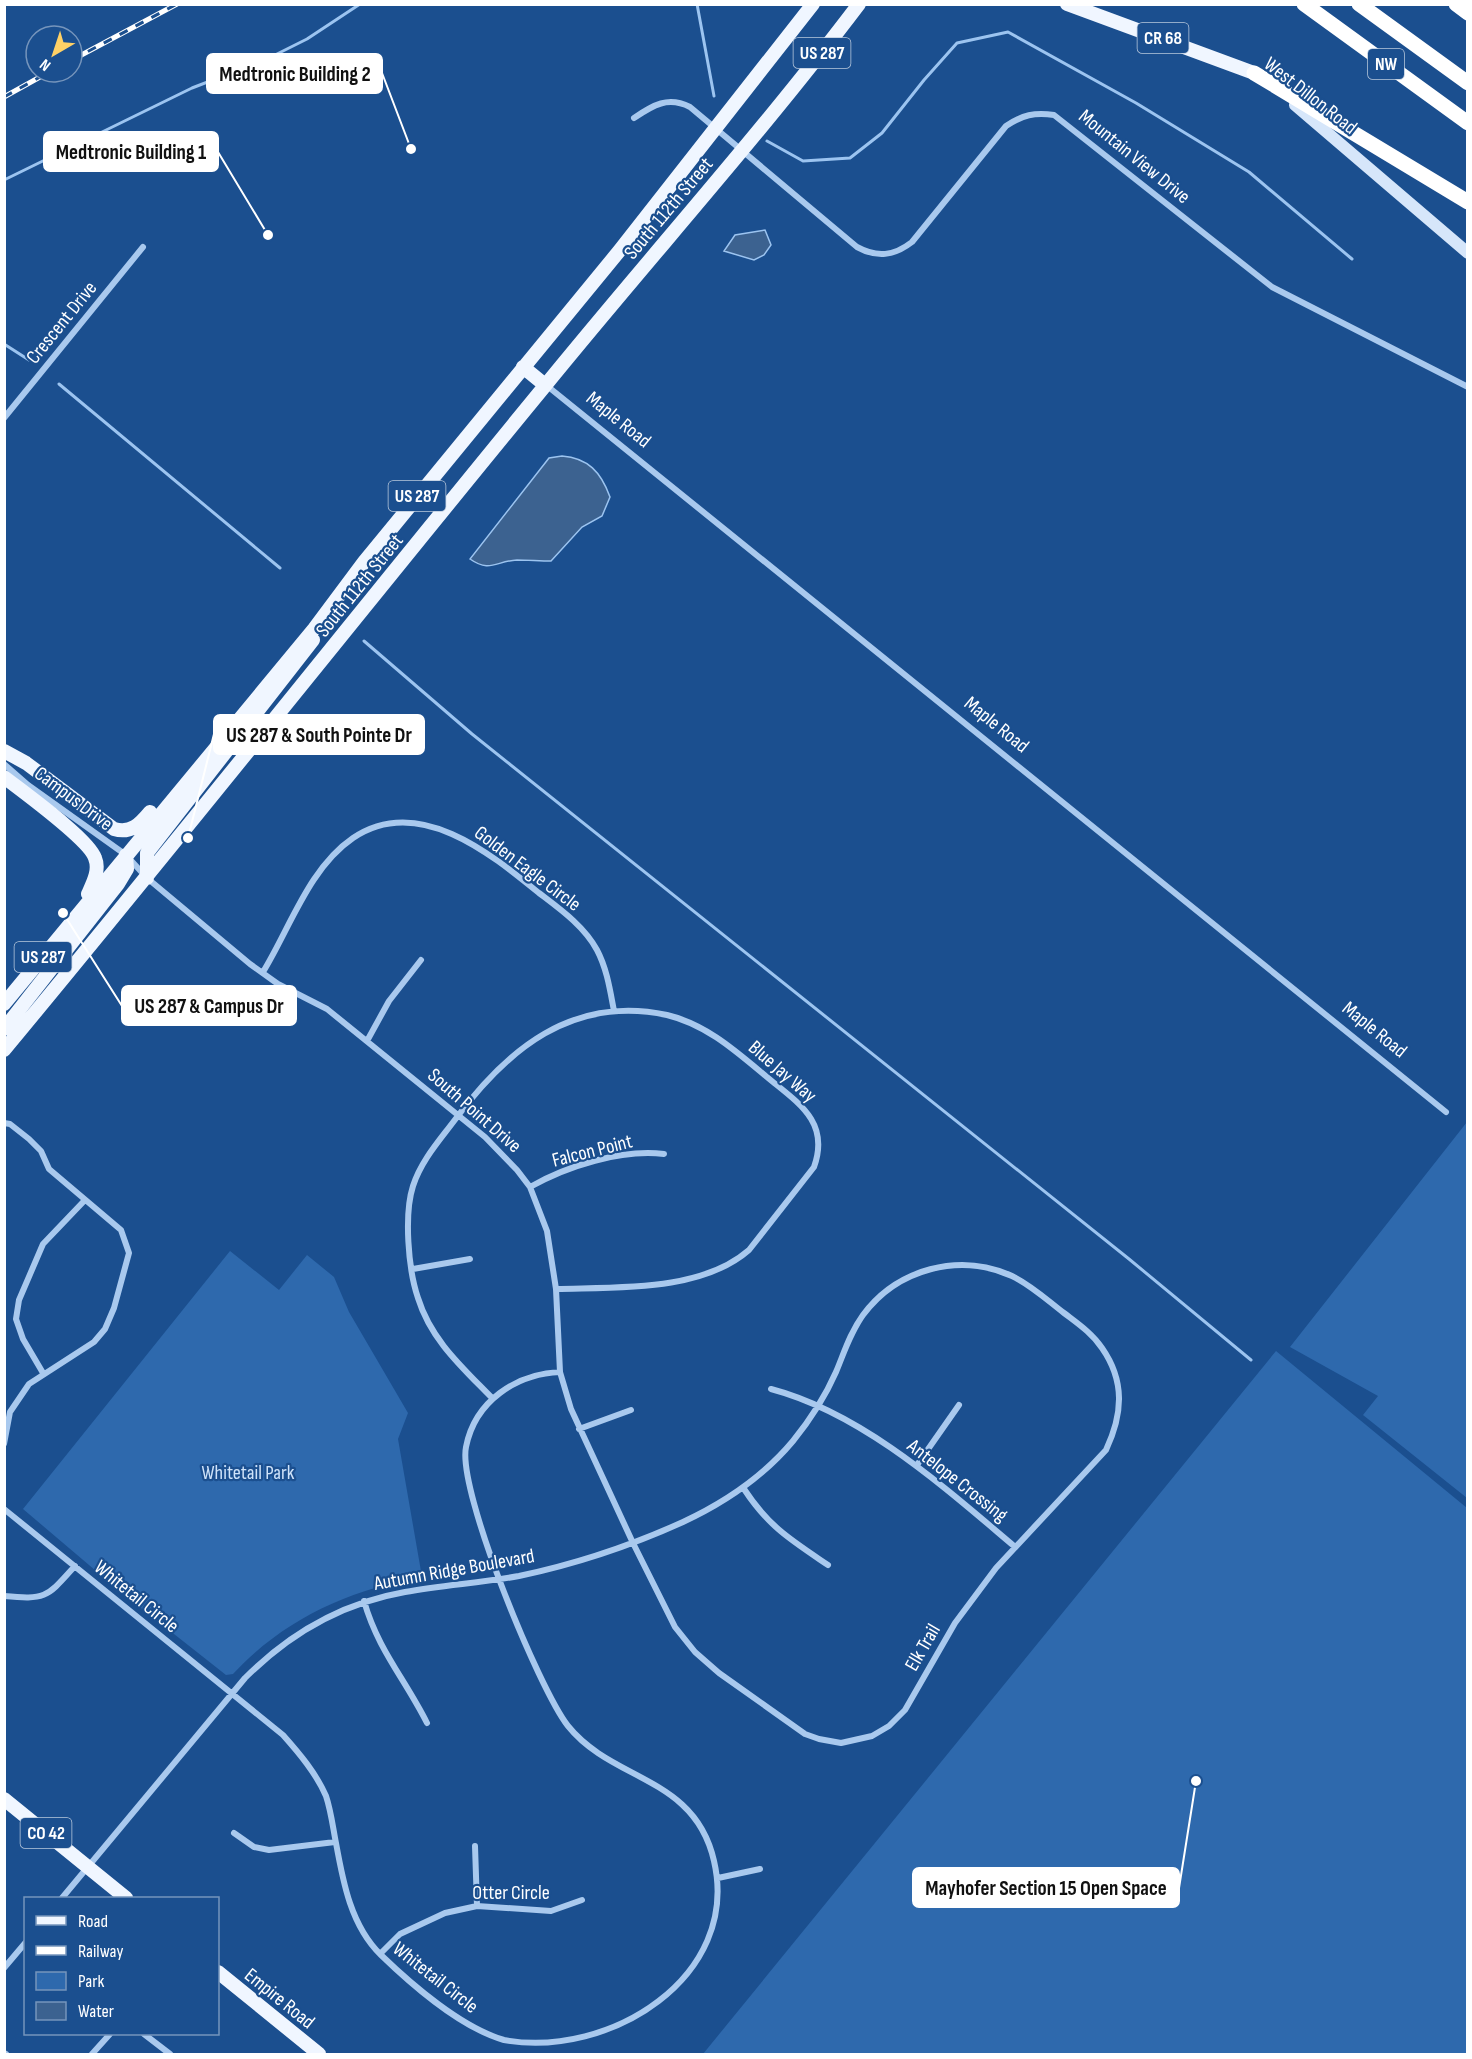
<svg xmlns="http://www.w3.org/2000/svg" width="1472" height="2059" viewBox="0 0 1472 2059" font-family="'Sofia Sans Condensed',sans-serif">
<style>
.green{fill:#2e69ad}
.water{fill:#3c6290;stroke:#9cc4f0;stroke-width:1.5}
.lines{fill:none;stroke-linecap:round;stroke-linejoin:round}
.stream{stroke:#9cc4f0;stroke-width:3}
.street{stroke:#a9c9ee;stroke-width:6}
.secondary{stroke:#d6e6fa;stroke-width:12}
.primary{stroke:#f0f6ff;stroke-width:14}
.highway{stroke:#fff;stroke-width:15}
.rail-casing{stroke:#fff;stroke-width:5}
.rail{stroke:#1b4f8f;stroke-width:3;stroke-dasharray:9;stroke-linecap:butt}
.labels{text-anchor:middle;stroke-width:4.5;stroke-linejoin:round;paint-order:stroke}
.shield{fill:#1b4f8f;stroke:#bbcadd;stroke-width:1.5}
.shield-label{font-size:18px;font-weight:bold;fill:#fff}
.street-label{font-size:20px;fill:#fff;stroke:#1b4f8f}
.park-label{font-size:20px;fill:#cfe3fa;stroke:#1b4f8f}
.leader{fill:none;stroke:#fff;stroke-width:2}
.callout-dot{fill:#fff;stroke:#1b4f8f;stroke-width:2}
.callout{fill:#fff;stroke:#fff;stroke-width:2}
.callout-label{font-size:21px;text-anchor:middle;font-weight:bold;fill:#111}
</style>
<rect width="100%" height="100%" fill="#1b4f8f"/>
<path class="green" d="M1467 1122V1498L1363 1415 1378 1396 1290 1347Z
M230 1251 279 1290 307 1255 334 1277 349 1312 408 1413 398 1439 422 1577C349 1590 284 1619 233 1674L226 1675 122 1593 23 1509Z
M1276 1351 1467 1508V2054H703Z"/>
<path class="water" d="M765 230 771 245 764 255 754 260 724 251 735 235Z
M562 456C588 458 601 472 610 497L602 516 582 527 551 561C540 561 528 560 517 560 496 561 490 573 470 559L549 458Z"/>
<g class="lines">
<path class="stream" d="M697 4 714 96
M767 141 803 161 850 158 882 133 924 80 957 43 1008 32 1136 103 1249 172 1352 259
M4 180 192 88 267 59 307 39 360 4
M4 344 29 360
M59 384 280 568
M364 641 472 734 1129 1259 1251 1360"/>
<path class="street" d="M634 118C653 105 668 96 690 107L857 247C877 258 894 256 912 242L1006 126C1022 115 1035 112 1054 115L1272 287 1468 387
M546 385 1446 1112
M4 418 143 247
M4 764 28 785 126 855 147 878 250 964 278 984 327 1009 485 1137 517 1170 530 1187 547 1231 556 1289 560 1372 571 1409 633 1543 675 1627 695 1652 719 1673 805 1734 819 1739 841 1743 872 1736 889 1726 905 1710 955 1623 996 1568 1106 1450C1123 1414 1125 1381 1102 1348 1092 1333 1077 1323 1064 1313 1047 1300 1031 1285 1012 1276 959 1252 897 1269 863 1315 850 1333 844 1353 836 1372 825 1397 810 1420 793 1441 763 1477 726 1502 683 1522 630 1546 576 1564 519 1576 481 1583 442 1585 405 1592 342 1603 290 1633 245 1678L62 1898
M263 972C290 928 309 868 353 838 418 794 490 853 539 893 560 909 584 926 597 950 607 969 610 990 614 1011
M367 1041 389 1001 421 960
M4 1123 10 1124 29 1139 41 1151 49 1169 121 1230 129 1253 114 1308 105 1329 94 1342 29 1384 10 1412 4 1444
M530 1187C567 1166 621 1149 664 1154
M413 1269 470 1259
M43 1373 23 1339 16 1319 19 1300 43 1244 85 1200
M771 1389C862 1413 944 1487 1014 1546
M492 1398C462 1367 431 1340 418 1298 408 1269 404 1214 413 1186 421 1161 439 1141 454 1121 507 1049 572 995 667 1015 709 1025 740 1055 773 1082 803 1106 829 1125 814 1167L749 1250C701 1292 617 1287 556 1289
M579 1429 631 1410
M917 1465 959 1405
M744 1489C769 1527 791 1540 828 1565
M4 1509 283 1735C299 1753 316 1773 326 1796 331 1811 333 1828 336 1843 343 1882 351 1926 381 1955 412 1985 462 2028 504 2040 609 2059 741 1977 714 1861 695 1776 613 1782 568 1726 539 1689 457 1490 466 1447 475 1401 516 1374 560 1372
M4 1596C47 1600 47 1597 75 1566
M364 1601C378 1650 405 1679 427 1723
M234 1833 254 1847 269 1850 335 1842
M475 1846 477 1906
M718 1878 760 1869
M380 1954 400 1934 445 1913 477 1906 551 1911 582 1900
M4 1968 26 1942
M144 2034 170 2054
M4 2053 6 2054
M92 2054 110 2034"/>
<path class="secondary" d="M1295 105 1468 253"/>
<path class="primary" d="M1067 4 1254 73
M523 367 545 385
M4 751 26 763 114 829C131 834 140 824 150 812
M4 777C23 792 89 839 95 858 100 870 93 883 88 894
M147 878V853L313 640
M4 1004 314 629 364 562 620 250 813 4
M4 1029 118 884 127 869 126 855
M4 1050C186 831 363 607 544 387 648 259 759 136 859 4
M4 1799 126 1898
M218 1972 319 2054"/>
<path class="highway" d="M1304 4 1468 123
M1359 4 1468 83
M1456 4 1468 13
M1254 73 1468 202"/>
<g class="rail-casing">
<path id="rail" d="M72 60 177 4
M4 97 49 72"/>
</g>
<use href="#rail" class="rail"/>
</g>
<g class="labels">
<g class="shield">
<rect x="1137.5" y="23" width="51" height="30" rx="4.5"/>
<rect x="793.5" y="38" width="57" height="30" rx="4.5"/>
<rect x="1368" y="49" width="36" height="30" rx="4.5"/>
<rect x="388.5" y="481" width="57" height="30" rx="4.5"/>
<rect x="14.5" y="942" width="57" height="30" rx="4.5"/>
<rect x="20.5" y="1818" width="51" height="30" rx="4.5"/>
</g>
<g class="shield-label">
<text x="1163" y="44">CR 68</text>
<text x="822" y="59">US 287</text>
<text x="1386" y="70">NW</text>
<text x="417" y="502">US 287</text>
<text x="43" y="963">US 287</text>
<text x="46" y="1839">CO 42</text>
</g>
<g class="street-label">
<text transform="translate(1311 95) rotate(38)" y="7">West Dillon Road</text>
<text transform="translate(1135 156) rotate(39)" y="7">Mountain View Drive</text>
<text transform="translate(668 208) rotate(-50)" y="7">South 112th Street</text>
<text transform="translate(61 322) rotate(-51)" y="7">Crescent Drive</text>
<text transform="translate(619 419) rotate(39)" y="7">Maple Road</text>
<text transform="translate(359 585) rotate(-51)" y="7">South 112th Street</text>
<text transform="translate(997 724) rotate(39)" y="7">Maple Road</text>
<text transform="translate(74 798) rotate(37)" y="7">Campus Drive</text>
<text transform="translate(528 868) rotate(37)" y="7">Golden Eagle Circle</text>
<text transform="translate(1375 1029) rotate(39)" y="7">Maple Road</text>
<text transform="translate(783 1071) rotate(41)" y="7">Blue Jay Way</text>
<text transform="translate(475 1110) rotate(41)" y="7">South Point Drive</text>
<text transform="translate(592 1150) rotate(-14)" y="7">Falcon Point</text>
<text transform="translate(958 1480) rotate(38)" y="7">Antelope Crossing</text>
<text transform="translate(454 1569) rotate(-10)" y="7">Autumn Ridge Boulevard</text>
<text transform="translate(137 1596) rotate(39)" y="7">Whitetail Circle</text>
<text transform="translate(922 1647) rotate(-60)" y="7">Elk Trail</text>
<text x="511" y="1899">Otter Circle</text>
<text transform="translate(436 1977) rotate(38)" y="7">Whitetail Circle</text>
<text transform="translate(280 1998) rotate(39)" y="7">Empire Road</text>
</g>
<g class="park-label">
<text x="248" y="1479">Whitetail Park</text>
</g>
</g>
<path class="leader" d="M411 149L382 73M268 235L218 152M188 838L214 734M63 913L122 1006M1196 1781L1179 1888"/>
<g class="callout-dot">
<circle cx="411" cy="149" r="6"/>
<circle cx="268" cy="235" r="6"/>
<circle cx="188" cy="838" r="6"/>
<circle cx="63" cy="913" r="6"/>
<circle cx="1196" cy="1781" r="6"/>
</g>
<g class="callout">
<rect x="207" y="54" width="175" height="39" rx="6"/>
<rect x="44" y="132" width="174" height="39" rx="6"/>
<rect x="214" y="715" width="210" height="39" rx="6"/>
<rect x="122" y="986" width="174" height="39" rx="6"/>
<rect x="913" y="1868" width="266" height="39" rx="6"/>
</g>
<g class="callout-label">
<text x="295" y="81">Medtronic Building 2</text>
<text x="131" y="159">Medtronic Building 1</text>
<text x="319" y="742">US 287 &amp; South Pointe Dr</text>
<text x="209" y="1013">US 287 &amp; Campus Dr</text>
<text x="1046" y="1895">Mayhofer Section 15 Open Space</text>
</g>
<rect width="1472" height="2059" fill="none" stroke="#ffffff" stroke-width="12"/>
<rect x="24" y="1897" width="195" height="138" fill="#1b4f8f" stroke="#7695bc" stroke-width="1.5"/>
<rect x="36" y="1916" width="30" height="9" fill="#f0f6ff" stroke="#7695bc" stroke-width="1.5"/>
<text x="78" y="1927" font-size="18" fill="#ffffff">Road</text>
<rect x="36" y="1946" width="30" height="9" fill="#ffffff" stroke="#7695bc" stroke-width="1.5"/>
<text x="78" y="1957" font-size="18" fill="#ffffff">Railway</text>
<rect x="36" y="1972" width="30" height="18" fill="#2e69ad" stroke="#7695bc" stroke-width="1.5"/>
<text x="78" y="1987" font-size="18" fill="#ffffff">Park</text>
<rect x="36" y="2002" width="30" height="18" fill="#3c6290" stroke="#7695bc" stroke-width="1.5"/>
<text x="78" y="2017" font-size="18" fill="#ffffff">Water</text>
<g transform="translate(54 54) rotate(219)"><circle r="28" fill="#1b4f8f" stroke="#7695bc" stroke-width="1.5"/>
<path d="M0-4.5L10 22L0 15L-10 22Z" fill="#ffd166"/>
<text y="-9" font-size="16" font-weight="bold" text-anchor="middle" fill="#ffffff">N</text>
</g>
</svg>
